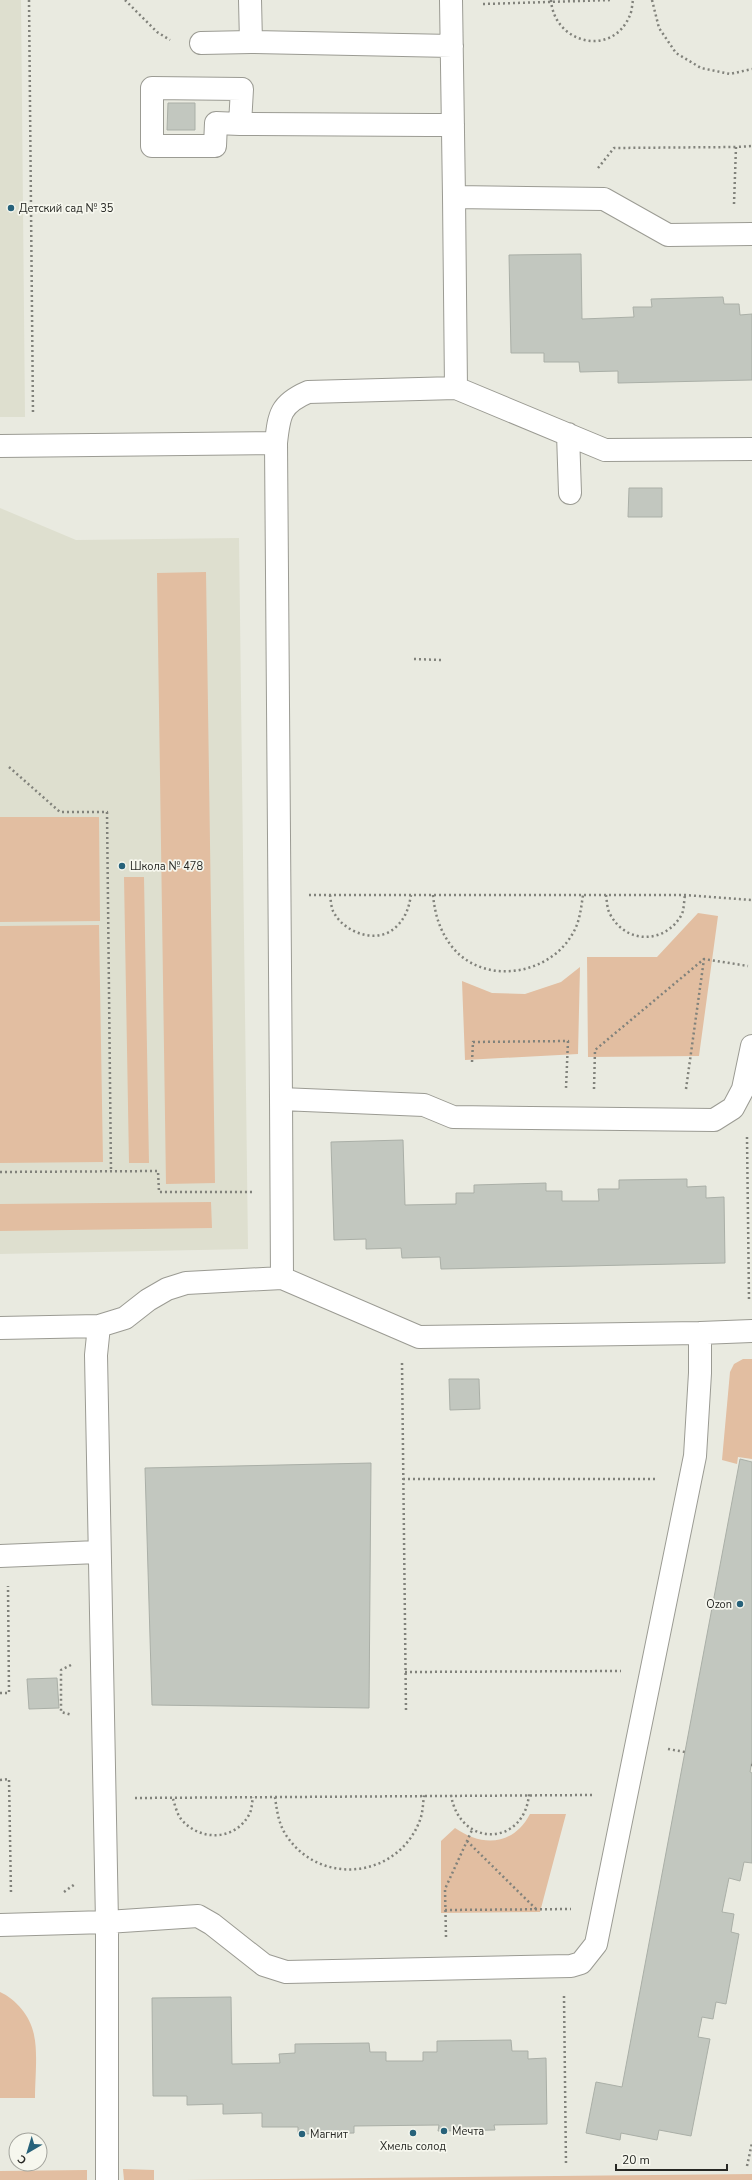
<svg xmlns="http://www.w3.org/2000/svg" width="752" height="2180" viewBox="0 0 752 2180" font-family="'Nunito Sans',sans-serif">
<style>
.built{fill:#dedfcf}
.green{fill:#e2bea1}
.building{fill:#c2c7bf;stroke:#aaafa7}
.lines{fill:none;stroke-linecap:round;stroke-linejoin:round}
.minor-casing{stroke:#9b9b93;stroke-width:24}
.path{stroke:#81827b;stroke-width:2.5;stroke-dasharray:2 3;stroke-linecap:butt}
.minor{stroke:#fff;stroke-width:22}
.poi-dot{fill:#27627a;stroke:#f6f7ee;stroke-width:1.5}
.labels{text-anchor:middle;stroke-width:3.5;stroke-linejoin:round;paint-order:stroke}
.poi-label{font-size:11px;fill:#272824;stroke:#f6f7ee;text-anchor:start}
</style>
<rect width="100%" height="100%" fill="#e9eae0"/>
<path class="built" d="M0 0H21L25 417H0Z
M0 508 76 540 239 538 248 1249 0 1254Z"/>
<path class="green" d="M206 572 215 1183 166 1184 157 573Z
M0 817H99L100 921 0 922Z
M124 877H144L149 1163H129Z
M698 913 718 916 699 1056 588 1057 587 957H657Z
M99 925 103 1162 0 1163V926Z
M580 967 578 1054 465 1060 462 981 492 993 525 994 561 982Z
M211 1202 212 1228 0 1231V1204Z
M743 1359H752V1459L738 1457 737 1464 722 1460 730 1372 734 1364Z
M530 1814H566L540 1912 441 1913V1841L455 1828C482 1847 513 1846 530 1814Z
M0 1992C16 1999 31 2017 34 2035 38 2052 35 2079 35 2098H0Z
M123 2169 154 2170V2180H124Z
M87 2170V2180H0V2171Z
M752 2174V2180H185Z"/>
<path class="building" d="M168 103H195V130H167Z
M581 254 582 319 634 317 633 307H652L651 299 723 297 724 304H739L740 315 752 314V380L618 383V371L580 372 579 362H544V353H511L509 255Z
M629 488H662V517H628Z
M403 1140 405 1205 456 1204V1193H474V1185L546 1183V1191H562V1201H599L598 1189H619V1180L687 1179V1187L706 1186V1198L724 1197 725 1263 441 1269 440 1257 402 1258 401 1248 366 1249V1239L334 1240 331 1142Z
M449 1379H479L480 1409 450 1410Z
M740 1459 752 1462V1760L750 1772 752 1773V1863L744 1862 740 1881 729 1878 722 1912 734 1914 731 1932 739 1934 726 2004 716 2002 713 2019 702 2017 698 2037 710 2039 691 2136 659 2130 657 2140 621 2133 620 2140 586 2133 596 2082 622 2087Z
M371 1463 369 1708 152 1705 145 1468Z
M57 1678 59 1708 29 1709 27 1679Z
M231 1997 232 2064 280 2063 279 2054 295 2053V2044L369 2043 370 2052H386V2061H423V2052H437V2041L511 2040 512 2051H528V2059L546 2058 547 2124 494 2125 495 2130 438 2131 439 2125 354 2126V2133L298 2134V2127H262V2113L223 2114V2104L187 2105V2096H153L152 1998Z"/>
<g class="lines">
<g class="minor-casing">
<path id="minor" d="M250 0 251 42 452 46
M451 0 454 197
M201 43 251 42
M240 124 242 89 152 88V146H215L216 123 240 124 430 125H453
M752 234 668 235 604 199 454 197 456 388 605 450 752 449
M568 434 570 493
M0 446 276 443
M281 1099 276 443C279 415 280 404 308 392L456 388
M282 1278 281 1099 424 1105 453 1117 714 1120 733 1108 743 1089 752 1046
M99 1326 96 1355 107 1922V2180
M0 1328 99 1326 125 1318 148 1300 167 1289 186 1283 282 1278 419 1337 700 1333
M0 1556 98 1552
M0 1925 107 1922 198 1916 212 1924 264 1965 286 1972 571 1966 581 1963 596 1944 695 1456 700 1373V1333L752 1331"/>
</g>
<path class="path" d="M29 0 33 415
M125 0 157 32 170 40
M551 0C554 44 613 58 630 15 632 11 632 5 633 0
M652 0 659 28 676 53 701 68 730 74 752 69
M483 4 612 0
M598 168 614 148 736 147
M734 204 736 147 752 146
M414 659 441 660
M9 767 60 812H107L111 1172
M309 895H685L752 900
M330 895C331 901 331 908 334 913 346 934 379 945 397 926 406 917 409 907 411 895
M433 895C435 915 440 932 453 948 485 986 550 975 573 933 580 921 581 908 583 895
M606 895C607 901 607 909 610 914 626 945 666 944 682 914 684 909 684 901 685 895
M472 1062 473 1042 568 1041 566 1088
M594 1089 595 1050 704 959 748 966
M686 1089 704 959
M747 1137 749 1300
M0 1172 158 1171 159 1192H252
M402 1363 406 1711
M403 1479H658
M71 1665 61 1670V1712L72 1715
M405 1672 621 1671
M0 1693H9L8 1586
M668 1749 685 1752
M751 1765H752
M0 1780 9 1779 11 1894
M451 1795C460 1849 525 1846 529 1794
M275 1797C277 1812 279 1826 288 1838 323 1887 399 1877 420 1820 423 1812 423 1803 424 1795
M135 1798 594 1795
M173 1799C175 1805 177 1814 181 1819 200 1842 236 1841 250 1813 252 1808 252 1802 253 1797
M467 1841 536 1909
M64 1892 75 1884
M445 1910 571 1909
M446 1937 445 1889 472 1830
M564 1996 566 2165
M747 2166 752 2143"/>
<use href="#minor" class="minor"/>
</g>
<g class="poi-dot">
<circle cx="11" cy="208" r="4"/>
<circle cx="122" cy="866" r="4"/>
<circle cx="740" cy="1604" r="4"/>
<circle cx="444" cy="2131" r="4"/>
<circle cx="413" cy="2133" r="4"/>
<circle cx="302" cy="2134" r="4"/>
</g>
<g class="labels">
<g class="poi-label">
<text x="19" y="212">Детский сад № 35</text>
<text x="130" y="870">Школа № 478</text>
<text x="732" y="1608" text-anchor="end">Ozon</text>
<text x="452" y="2135">Мечта</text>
<text x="310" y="2138">Магнит</text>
<text x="413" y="2150" text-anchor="middle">Хмель солод</text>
</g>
</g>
<g transform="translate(28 2152) rotate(218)"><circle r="19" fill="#f6f7ee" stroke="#a3a49d"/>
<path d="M0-3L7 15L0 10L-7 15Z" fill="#27627a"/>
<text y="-6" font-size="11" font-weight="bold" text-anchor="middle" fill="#272824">С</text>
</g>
<path d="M616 2164v6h111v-6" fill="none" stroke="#272824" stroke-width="2"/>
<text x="622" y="2164" font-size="12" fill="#272824" stroke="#f6f7ee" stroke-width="3" paint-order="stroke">20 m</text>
</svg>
